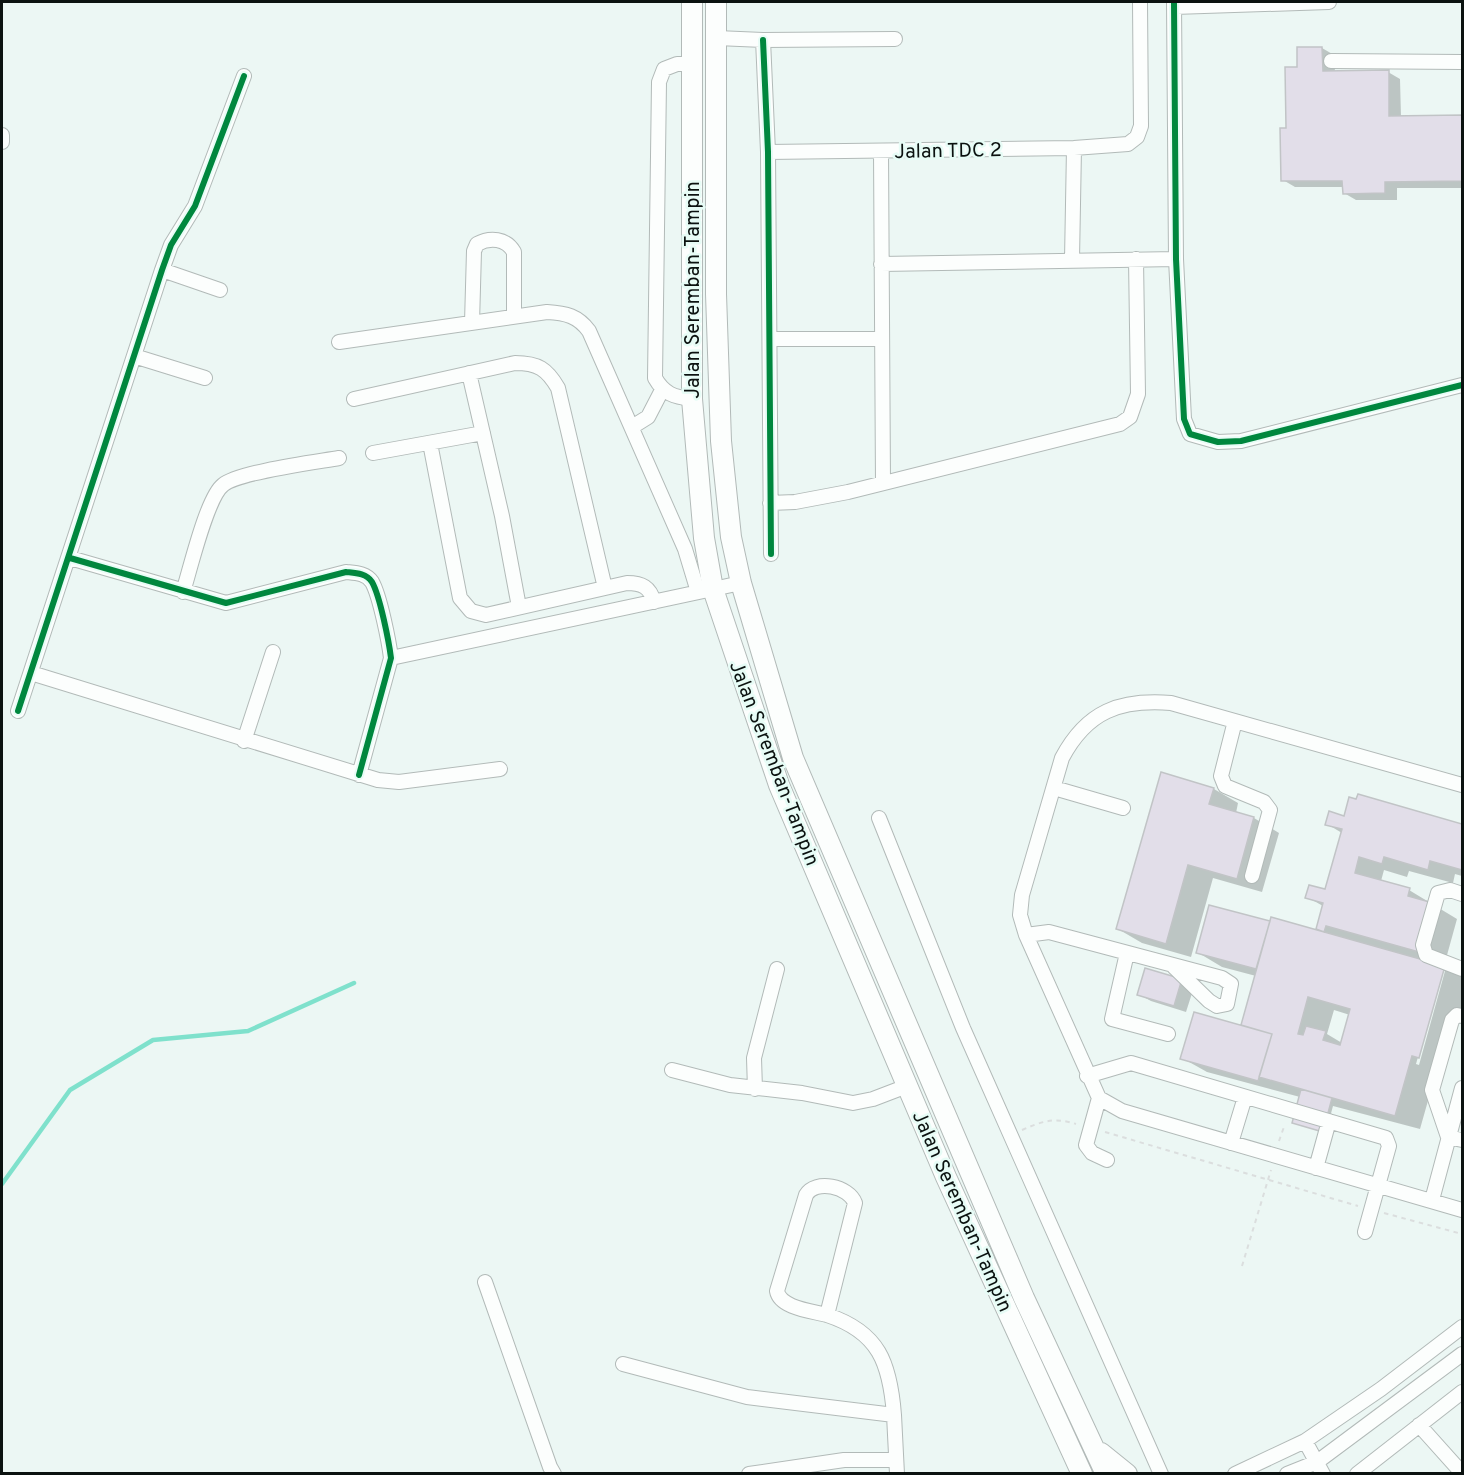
<svg xmlns="http://www.w3.org/2000/svg" width="1464" height="1475" viewBox="0 0 1464 1475" font-family="Overpass,sans-serif">
<style>
.shadow{fill:#0003;fill-rule:evenodd}
.lines{fill:none;stroke-linecap:round;stroke-linejoin:round}
.stream{stroke:#7fe1cc;stroke-width:4.5}
.building{fill:#e2dee9;stroke:#c1c4c6;stroke-width:1.5;fill-rule:evenodd}
.minor-casing{stroke:#b2bab8;stroke-width:16}
.highway-casing{stroke:#b2bab8;stroke-width:22}
.path{stroke:#dbdede;stroke-width:2;stroke-dasharray:4.5 4.5;stroke-linecap:butt}
.minor{stroke:#fcfefd;stroke-width:14}
.highway{stroke:#fcfefd;stroke-width:20}
.cycleway-casing{stroke:#e7fcf6;stroke-width:10}
.cycleway{stroke:#00873e;stroke-width:6}
.labels{text-anchor:middle;stroke-width:5;stroke-linejoin:round;paint-order:stroke}
.street-label{font-size:20px;fill:#0b1210;stroke:#e7fcf6}
</style>
<rect width="100%" height="100%" fill="#ecf7f4"/>
<path class="shadow" d="M1322 48 1334 55 1335 72H1388L1400 79 1401 117 1462 116V188H1397V200H1356L1344 193V187H1295L1283 180 1287 129 1299 69Z
M1214 789 1238 803 1236 813 1254 818 1279 833 1262 892 1213 878 1191 957 1142 943 1118 929Z
M1359 796 1462 825V876L1455 874 1453 883 1409 871 1407 877 1384 870 1381 881 1409 890 1457 919 1444 966 1462 977V1007L1444 1071 1437 1069 1420 1129 1333 1106 1326 1132 1297 1124 1294 1123 1300 1097 1207 1072 1182 1058 1242 1027 1256 976 1222 967 1197 952 1271 923 1317 931 1323 906 1307 897 1326 891 1342 833 1327 824 1345 817ZM1442 971H1445L1419 1065 1416 1064ZM1334 1010 1350 1015 1342 1043 1327 1034Z
M1146 970 1194 987 1186 1012 1151 1001 1138 994Z"/>
<g class="lines">
<path class="stream" d="M2 1184 70 1090 153 1040 248 1031 354 983"/>
</g>
<path class="building" d="M1297 47H1322L1323 71 1389 70V116L1462 115V181L1385 182V193L1343 194 1342 181H1281L1280 128H1286L1285 67H1297Z
M1161 772 1214 788 1209 804 1254 817 1237 879 1188 865 1166 944 1116 929Z
M1358 794 1462 824V870L1430 861 1428 870 1384 857 1382 864 1359 857 1355 873 1410 888 1408 896 1433 903 1419 952 1326 926 1324 932 1316 929 1323 903 1305 898 1309 885 1325 889 1342 829 1325 825 1329 811 1344 816 1349 797 1356 799Z
M1209 905 1270 921 1256 969 1196 953Z
M1271 917 1445 966 1419 1058 1412 1056 1395 1116 1259 1077 1272 1034 1241 1025ZM1308 997 1350 1009 1340 1045 1323 1040 1326 1031 1306 1026 1303 1035 1298 1034Z
M1145 968 1182 979 1174 1006 1137 995Z
M1194 1012 1272 1034 1258 1081 1180 1059Z
M1301 1089 1332 1098 1323 1132 1292 1123Z"/>
<g class="lines">
<g class="minor-casing">
<path id="minor" d="M1174 2 1176 259 1184 419 1190 434 1218 442 1241 441 1462 385
M1174 7 1329 2
M717 38 763 40 895 39
M763 40 768 152 771 554
M1331 61 1462 62
M2 135V142
M881 151 883 483
M768 152 1074 148 1128 144 1137 137 1141 126 1140 2
M1072 260 1074 148
M881 264 1176 259
M162 270 220 290
M472 323 474 251 477 244C490 237 506 238 514 252V316
M771 339H880
M339 342 547 312C566 313 578 316 589 331L685 549 698 592
M134 356 205 378
M469 373 502 516 519 607
M354 399 515 363C538 363 547 369 558 388L605 588
M692 399C674 397 664 394 655 378L659 82 664 69 677 64H693
M632 427 648 417 662 390
M430 443 460 598 471 611 486 615 627 583C642 583 650 587 654 602
M373 453 483 433
M770 503 795 502 848 492 1120 424 1130 417 1138 394 1136 259
M70 558 226 603 346 572C355 573 366 573 372 582 380 596 389 642 391 658L359 775
M183 592C190 570 207 497 223 485 238 472 316 462 339 458
M391 658 741 583
M31 673 378 780 399 782 500 769
M18 711 162 270 171 245 195 206 244 76
M1235 721 1221 776 1225 786 1264 802 1270 810 1252 876
M244 741 273 652
M1462 785 1171 703C1120 699 1087 711 1062 758L1022 895 1020 915 1026 935 1099 1098 1122 1111 1462 1210
M1054 788 1123 808
M879 818 963 1028 1161 1474
M1462 894 1450 890 1438 893 1423 945 1426 955 1462 969
M1026 935 1049 932 1222 978 1231 984 1227 1004 1217 1006 1209 1001 1174 967
M1127 953 1112 1019 1168 1034
M1462 1016 1457 1015 1452 1020 1432 1090 1448 1137 1462 1140
M672 1070 730 1085 802 1093 853 1103 873 1099 907 1086
M1087 1076 1131 1063 1386 1138 1389 1146 1365 1232
M755 1089 754 1058 777 969
M1099 1098 1086 1145 1092 1153 1107 1160
M1231 1143 1245 1097
M1316 1168 1329 1121
M1432 1200 1462 1088
M485 1282 550 1467 554 1474
M827 1315C812 1311 780 1308 777 1291L806 1195C815 1179 849 1186 855 1203L827 1315C879 1332 890 1363 894 1415
M623 1364 747 1397 894 1415 897 1474
M1419 1425 1462 1473
M1305 1441 1323 1474
M749 1474 844 1460H896
M1235 1474 1305 1441 1381 1389 1462 1327
M1287 1474 1317 1462 1462 1354
M1357 1474 1462 1392"/>
</g>
<g class="highway-casing">
<path id="highway" d="M692 2V399L704 538 713 589 779 785 946 1177 1082 1474
M716 2V294L721 441 731 537 741 583 793 758 1024 1298 1106 1474
M1101 1453 1127 1474"/>
</g>
<path class="path" d="M1022 1130C1043 1121 1054 1117 1076 1124
M1105 1132 1358 1206
M1279 1141 1285 1124
M1384 1213 1462 1234
M1242 1266 1271 1170"/>
<use href="#minor" class="minor"/>
<use href="#highway" class="highway"/>
<g class="cycleway-casing">
<path id="cycleway" d="M1174 2 1176 259 1184 419 1190 434 1218 442 1241 441 1462 385
M763 40 768 152 771 554
M70 558 226 603 346 572C355 573 366 573 372 582 380 596 389 642 391 658L359 775
M18 711 162 270 171 245 195 206 244 76"/>
</g>
<use href="#cycleway" class="cycleway"/>
</g>
<g class="labels">
<g class="street-label">
<text transform="translate(948 150) rotate(-1)" y="7">Jalan TDC 2</text>
<text transform="translate(692 290) rotate(-90)" y="7">Jalan Seremban-Tampin</text>
<text transform="translate(775 763) rotate(69)" y="7">Jalan Seremban-Tampin</text>
<text transform="translate(963 1211) rotate(66)" y="7">Jalan Seremban-Tampin</text>
</g>
</g>
<rect width="1464" height="1475" fill="none" stroke="#0b1210" stroke-width="6"/>
</svg>
